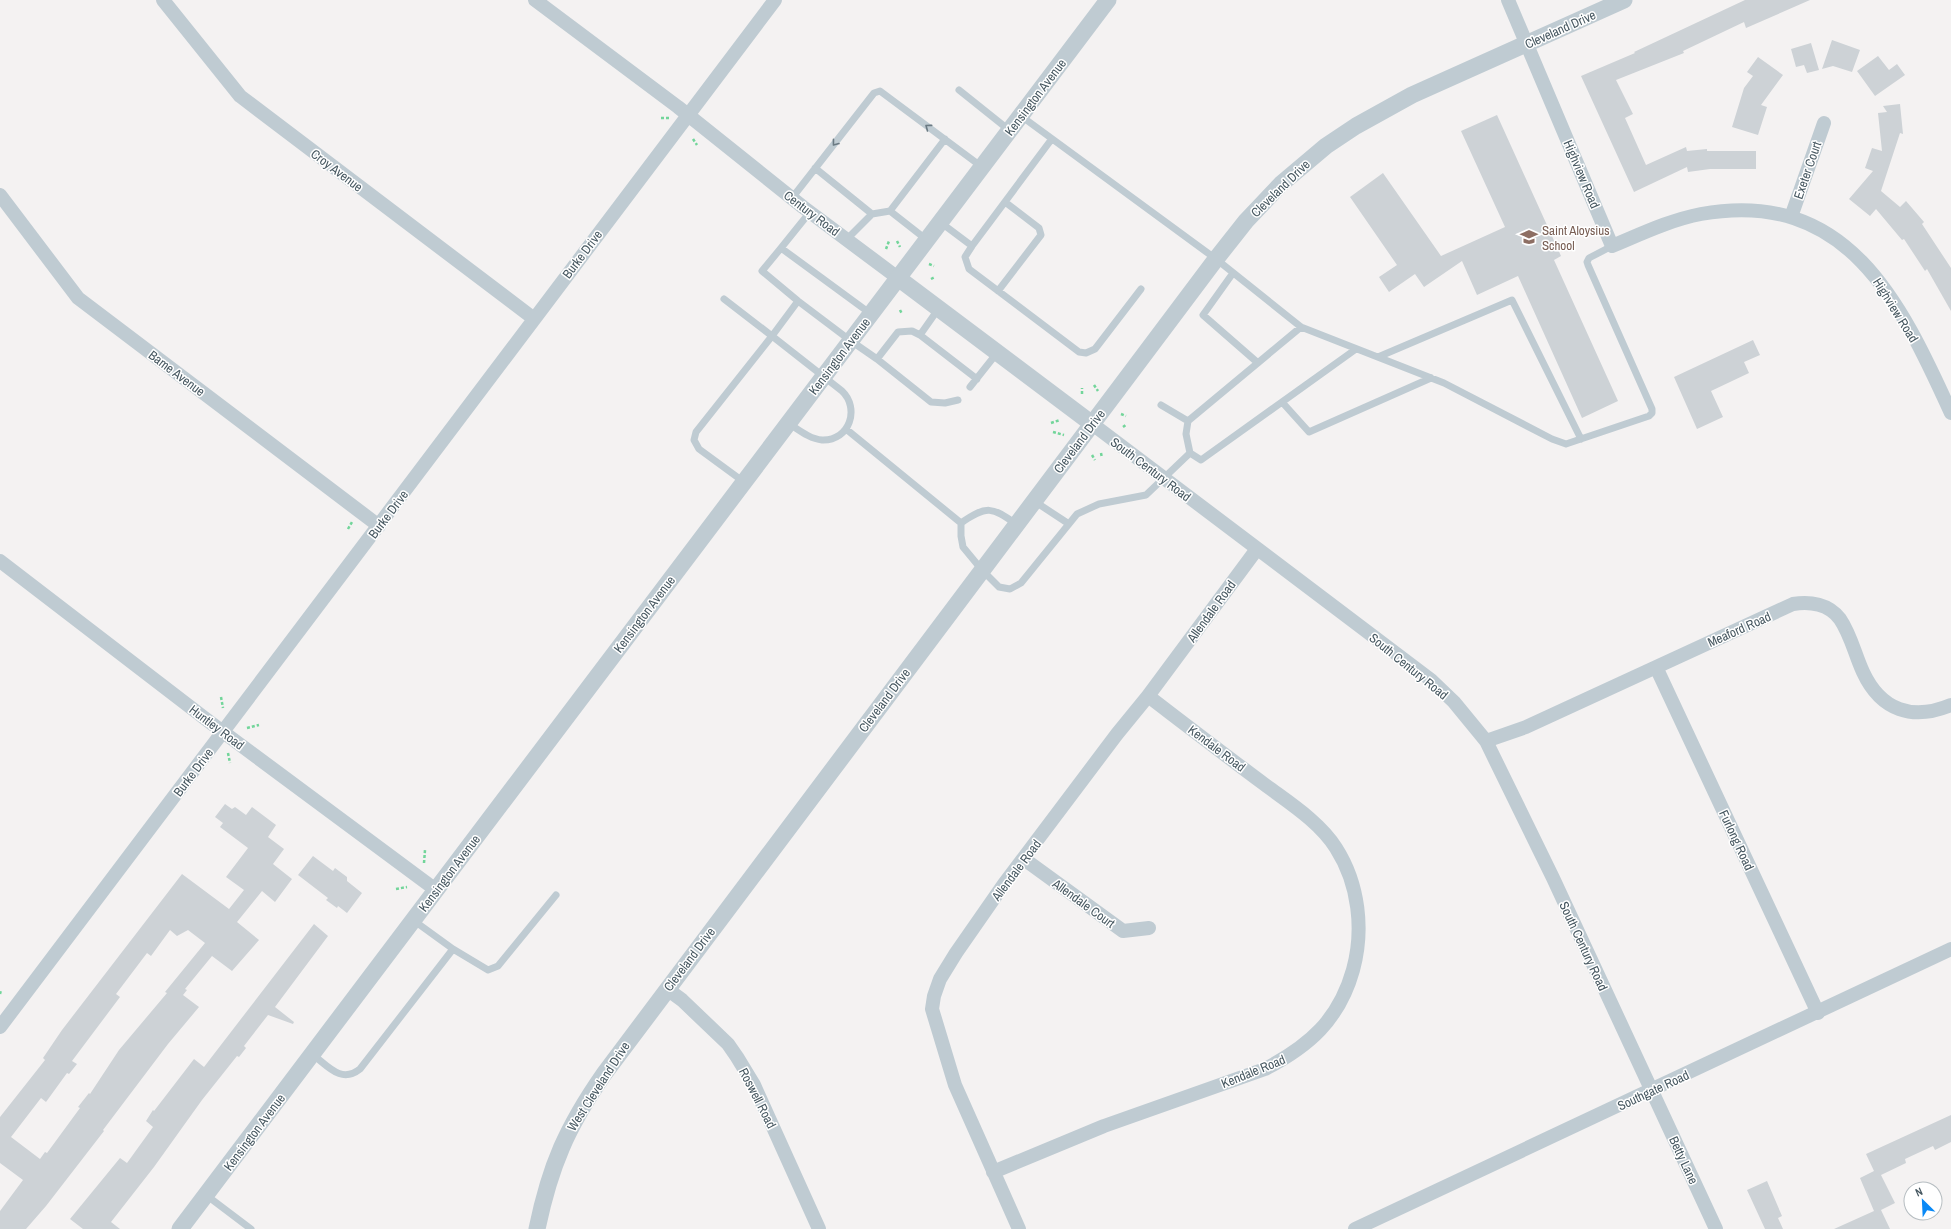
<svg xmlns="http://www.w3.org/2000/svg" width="1951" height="1229" viewBox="0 0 1951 1229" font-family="'Archivo Narrow',sans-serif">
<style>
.building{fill:#cdd2d6;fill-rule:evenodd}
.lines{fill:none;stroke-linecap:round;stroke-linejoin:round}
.path{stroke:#72d59a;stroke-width:2.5;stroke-dasharray:3 2;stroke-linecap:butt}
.service{stroke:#bfcbd2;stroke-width:7}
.minor{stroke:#bfcbd2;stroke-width:14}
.tertiary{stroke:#bfcbd2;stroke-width:17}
.oneway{stroke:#6b7a83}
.labels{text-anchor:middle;stroke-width:3;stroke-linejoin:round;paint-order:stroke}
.street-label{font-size:13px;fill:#475861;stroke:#fff}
.education-label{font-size:13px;fill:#785e54;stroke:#fff;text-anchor:start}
</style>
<rect width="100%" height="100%" fill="#f4f2f2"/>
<path class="building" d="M1745 0H1810L1746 28 1744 22 1683 51 1684 53 1616 80 1633 114 1625 118 1646 165 1686 147 1687 151 1707 149V151H1756V169H1710L1688 172 1687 167 1634 192 1581 76 1635 53 1634 52Z
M1832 40 1860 50 1852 72 1833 66 1822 69Z
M1811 43 1819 70 1807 73 1804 65 1796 67 1791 49Z
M1878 56 1889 70 1897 64 1905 75 1875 96 1857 71Z
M1758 57 1783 75 1761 105 1767 107 1758 135 1732 127 1744 88 1753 76 1747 72Z
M1900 104 1903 134 1900 133 1881 191 1900 207 1906 201 1924 222 1922 224 1951 268V311L1927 269 1925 271 1904 239 1902 240 1876 209 1870 216 1849 199 1873 171 1865 168 1872 148 1882 151 1878 113 1887 112 1883 106Z
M1497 115 1561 256 1554 260 1618 401 1582 418 1518 276 1477 295 1462 261 1424 287 1415 274 1389 292 1379 277 1397 265 1350 197 1383 173 1441 256 1505 227 1461 131Z
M1753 340 1760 355 1744 362 1749 373 1711 391 1723 417 1697 429 1674 377Z
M225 804 232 809 235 807 246 815 252 807 276 825 268 837 284 849 273 864 292 879 275 902 262 891 237 922 259 940 232 971 212 956 185 989 187 990 183 995 199 1007 168 1044 103 1130 104 1131 46 1206 26 1229H0V1211L23 1180 0 1163V1117L45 1060 43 1058 62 1030 182 874 229 909 244 890 226 877 248 848 220 827 223 823 215 817ZM170 930 177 936 188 930 205 943 165 992 167 993 119 1050 90 1094 89 1093 78 1107 80 1108 47 1153 45 1152 40 1159 11 1137 41 1098 46 1102 67 1073 69 1074 77 1064 72 1061 120 997 116 994 147 953 151 956Z
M313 856 333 871 335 868 347 877V881L362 893 347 913 338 906 337 908 326 900 328 898 298 875Z
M314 924 328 936 275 1007 294 1022 293 1024 268 1015 244 1046 246 1048 239 1057 237 1056 202 1100 154 1167 111 1222 120 1229H83L70 1219 120 1158 127 1163 153 1127 146 1121 153 1110 154 1111 194 1059 204 1067Z
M1951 1115V1142L1935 1150 1933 1146 1905 1159 1906 1163 1881 1175 1895 1203 1881 1210 1890 1229H1834L1874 1211 1860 1178 1874 1171 1866 1154Z
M1767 1181 1782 1216 1778 1218 1783 1229H1765L1747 1190Z"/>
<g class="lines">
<path class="path" d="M661 118H669
M693 139 697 145
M897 241 900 247
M886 249 889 241
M929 264 934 266
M931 279 935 277
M900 310 902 314
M1094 385 1098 391
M1082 394V388
M1121 414 1126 416
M1051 423 1060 420
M1123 427 1127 424
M1053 432 1064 435
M1101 453 1102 458
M1092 455 1095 460
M348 529 352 522
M221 697 223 708
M247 728 259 725
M228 753 230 763
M424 863 425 850
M396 889 407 887
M0 994 1 990"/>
<path class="service" d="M959 90 1009 130
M1021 116 1216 259 1301 327 1444 383 1552 439 1566 444 1649 416 1652 413V409L1588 265 1587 262 1589 258 1612 246
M815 168 872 214 890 211 945 139
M792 198 874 93 880 91 982 167
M890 211 927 240
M810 212 781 248 871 314
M940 222 972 246 1051 140
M847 239 872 214
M972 246 965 257 969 269 1079 352 1086 353 1095 349 1141 289
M1233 273 1203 315 1258 363
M998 291 1041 235 1039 228 1005 202
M724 299 772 336 798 301 762 271 781 248
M798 301 851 341 877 359 931 402 945 403 958 400
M939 308 920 335 977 379
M1378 357 1512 300 1581 439
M877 359 898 332 912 331 920 335
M970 387 997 353
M1282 402 1309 432 1431 378
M1161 405 1188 421
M846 429 961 523V536L963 547 982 570 999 587 1010 589 1021 583 1077 514 1099 504 1146 495 1190 453 1186 434 1188 421 1301 327
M1190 453 1201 460 1356 349
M744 482 699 449 694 440 696 432 772 336 842 391C860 408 850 441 822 440 810 439 799 430 788 423
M1034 501 1069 524
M961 523C987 505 992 507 1016 524
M413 920 453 949 488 970 498 966 556 895
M312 1054C328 1066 341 1084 360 1069L453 949
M206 1195 251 1229"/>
<path class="minor" d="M163 0 240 96 533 318
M535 0 678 107 803 207 898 278
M1508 0 1612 246C1641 234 1670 220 1701 214 1847 188 1900 301 1951 413
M0 195 78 298 379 526
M1791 217 1824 123
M1091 423 1431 680 1454 702 1486 741 1553 878 1716 1229
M0 561 211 723 436 890
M1656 667 1818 1013
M1486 741 1526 727 1793 604C1810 601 1829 604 1840 619 1851 635 1855 655 1863 672 1881 711 1913 721 1951 705
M1024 859 1123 931 1149 928
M667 989 682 1000 728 1044 737 1057 754 1085 819 1229
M0 1027 775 0
M993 1172 1104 1126 1265 1069C1309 1046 1339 1020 1353 970 1364 930 1359 884 1336 848 1320 822 1288 802 1264 784 1225 755 1186 725 1148 696
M1019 1229 955 1085 932 1009 934 996 940 979 956 953 1004 884 1117 734 1148 696 1257 549
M1355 1229 1951 949"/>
<path class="tertiary" d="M898 278 1091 423
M180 1229 1108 0
M537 1229C550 1166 567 1127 604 1074L1216 259 1246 221 1281 184 1326 146 1356 126 1412 95 1624 0"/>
</g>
<defs><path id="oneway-chevron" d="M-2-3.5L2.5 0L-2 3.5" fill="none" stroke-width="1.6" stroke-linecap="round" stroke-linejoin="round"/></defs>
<g class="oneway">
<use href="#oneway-chevron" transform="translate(928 127) rotate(-143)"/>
<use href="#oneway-chevron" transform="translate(835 143) rotate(128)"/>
</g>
<defs>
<g id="school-bare" transform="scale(1.38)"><path d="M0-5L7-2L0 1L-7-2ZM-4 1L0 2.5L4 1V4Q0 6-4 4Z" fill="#8d6e63" stroke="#fff" stroke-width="2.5" paint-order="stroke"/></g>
</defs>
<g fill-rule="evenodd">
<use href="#school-bare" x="1529" y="237"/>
</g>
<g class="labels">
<g class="street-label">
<text transform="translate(1560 29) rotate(-24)" y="5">Cleveland Drive</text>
<text transform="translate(1035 97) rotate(-53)" y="5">Kensington Avenue</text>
<text transform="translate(337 170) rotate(37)" y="5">Croy Avenue</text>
<text transform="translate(1807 170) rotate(-71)" y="5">Exeter Court</text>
<text transform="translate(1582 174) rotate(67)" y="5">Highview Road</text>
<text transform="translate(1280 188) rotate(-44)" y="5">Cleveland Drive</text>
<text transform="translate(812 213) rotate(37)" y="5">Century Road</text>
<text transform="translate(582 254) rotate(-53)" y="5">Burke Drive</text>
<text transform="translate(1896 310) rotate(58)" y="5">Highview Road</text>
<text transform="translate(839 356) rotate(-53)" y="5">Kensington Avenue</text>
<text transform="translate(177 373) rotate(37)" y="5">Bame Avenue</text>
<text transform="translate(1079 441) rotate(-53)" y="5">Cleveland Drive</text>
<text transform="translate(1151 469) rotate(37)" y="5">South Century Road</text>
<text transform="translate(388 514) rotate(-53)" y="5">Burke Drive</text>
<text transform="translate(1211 611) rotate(-54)" y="5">Allendale Road</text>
<text transform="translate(644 614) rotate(-53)" y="5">Kensington Avenue</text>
<text transform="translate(1739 629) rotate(-24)" y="5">Meaford Road</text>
<text transform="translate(1409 666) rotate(39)" y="5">South Century Road</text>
<text transform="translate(884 700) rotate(-53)" y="5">Cleveland Drive</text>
<text transform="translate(217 727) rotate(37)" y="5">Huntley Road</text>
<text transform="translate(1217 748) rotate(37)" y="5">Kendale Road</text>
<text transform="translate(193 772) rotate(-53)" y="5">Burke Drive</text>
<text transform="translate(1737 840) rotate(65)" y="5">Furlong Road</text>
<text transform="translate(1016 870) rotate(-53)" y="5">Allendale Road</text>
<text transform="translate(449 873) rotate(-53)" y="5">Kensington Avenue</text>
<text transform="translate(1084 903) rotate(36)" y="5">Allendale Court</text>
<text transform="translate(1584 946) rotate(65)" y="5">South Century Road</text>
<text transform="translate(689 959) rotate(-53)" y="5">Cleveland Drive</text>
<text transform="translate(1253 1071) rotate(-22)" y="5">Kendale Road</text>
<text transform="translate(598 1086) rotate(-57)" y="5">West Cleveland Drive</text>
<text transform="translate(1653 1090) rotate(-25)" y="5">Southgate Road</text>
<text transform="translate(758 1098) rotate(63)" y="5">Roswell Road</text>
<text transform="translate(254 1132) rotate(-53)" y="5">Kensington Avenue</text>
<text transform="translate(1684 1160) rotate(65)" y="5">Betty Lane</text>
</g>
<g class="education-label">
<text x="1542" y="235">Saint Aloysius<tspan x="1542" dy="15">School</tspan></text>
</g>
</g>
<g transform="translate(1923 1201) rotate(336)"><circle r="19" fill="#ffffff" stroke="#b5bcc0"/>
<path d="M0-3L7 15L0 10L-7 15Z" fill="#0a89f6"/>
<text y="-6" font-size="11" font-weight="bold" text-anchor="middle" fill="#475861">N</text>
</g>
</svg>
